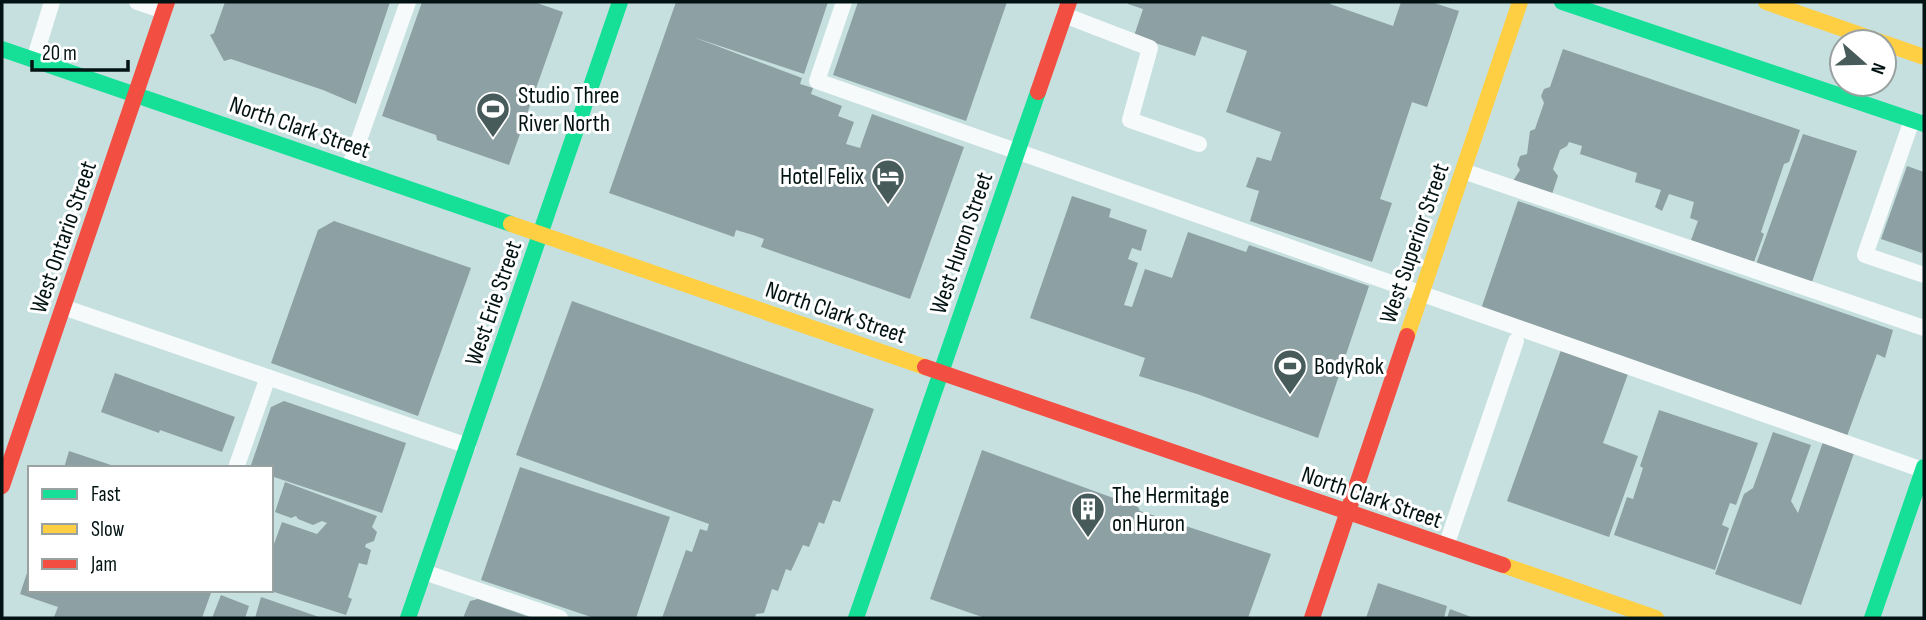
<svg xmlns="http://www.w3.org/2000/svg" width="1926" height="620" viewBox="0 0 1926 620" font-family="'Sofia Sans Condensed',sans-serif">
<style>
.building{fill:#8da0a3}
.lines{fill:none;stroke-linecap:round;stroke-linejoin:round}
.lane{stroke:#f6fafa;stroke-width:16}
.fast{stroke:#16e098;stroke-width:16}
.slow{stroke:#ffcf43;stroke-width:16}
.jam{stroke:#f24e42;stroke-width:16}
.labels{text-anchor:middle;stroke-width:6;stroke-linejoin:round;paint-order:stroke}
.poi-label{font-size:24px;fill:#031313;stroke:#fff;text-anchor:start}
.street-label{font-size:24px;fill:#031313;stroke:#fff}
</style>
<rect width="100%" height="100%" fill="#c6e0e0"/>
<path class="building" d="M225 2H390L356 104 323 90 231 59 224 61 210 35 214 33Z
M422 2H534L563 12 509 165 437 140 436 135 382 116Z
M676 2H828L804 74 693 37 802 78 800 84 813 88 811 94 842 106 838 116 854 122 846 144 860 148 872 114 964 147 910 299 761 247 764 239 753 235 736 230 734 237 609 193Z
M858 2H1007L966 121 833 75Z
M1128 2H1331L1330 4 1393 26 1401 2H1431L1459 11 1427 107 1412 102 1380 199 1392 203 1372 262 1250 221 1259 191 1246 187 1257 157 1271 161 1281 132 1226 112 1247 51 1202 36 1195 56 1134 36 1143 9 1128 4Z
M1563 49 1800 130 1789 162 1784 164 1761 232 1764 234 1754 262 1691 240 1698 221 1690 218 1694 202 1669 194 1662 211 1655 207 1661 190 1635 182 1637 173 1580 154 1582 146 1569 142 1567 146 1560 150 1553 169 1558 176 1551 197 1513 181 1520 170 1517 165 1520 156 1527 154 1530 131 1535 129 1544 103 1541 96 1544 89 1550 87Z
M1803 134 1857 151 1811 285 1755 267Z
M1907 166 1924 172V247L1922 253 1881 239Z
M1072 196 1111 209 1109 217 1147 230 1141 251 1132 248 1128 259 1138 263 1124 305 1132 307 1145 269 1172 278 1188 232 1246 252 1249 245 1369 286 1318 438 1197 394 1139 376 1145 358 1030 318Z
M1518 201 1893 330 1885 358 1877 354 1847 436 1481 309Z
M334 221 471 268 418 416 271 363 318 230Z
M572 301 874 409 840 502 833 500 824 524 819 522 809 547 803 545 791 571 786 569 778 591 772 589 764 613 756 614 755 618H662L686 550 692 552 700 529 707 531 709 524 516 455Z
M1561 350 1628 374 1603 443 1638 456 1609 537 1507 501Z
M115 373 235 417 222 452 160 430 159 433 101 412Z
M284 401 406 443 382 513 271 476V468H250L271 407Z
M1659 410 1758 443 1736 505 1730 503 1722 525 1729 528 1715 570 1614 535 1627 497 1633 499 1643 468 1640 466Z
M1773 432 1811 445 1791 501 1798 513 1823 442 1854 453 1801 605 1715 574 1744 494 1753 488Z
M982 450 1138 507 1140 511 1271 554 1248 618H985L930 599Z
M69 451 117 467V468H64Z
M520 467 670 517 636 618H594L481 580Z
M285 482 377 516 372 527 377 532 374 541 366 544 365 547 371 550 367 565 359 563 348 597 352 599 346 615 271 591V552L282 522 317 534 327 523 322 521 313 525 298 519 296 516 291 518 275 512Z
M29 567 30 590H212L202 618H59L54 617 58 607 20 594Z
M1378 583 1447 606 1444 618H1366Z
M221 595 249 606 245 618H212Z
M261 597 322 618H255Z
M478 599 532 618H463L470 601Z
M1450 609 1474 618H1447Z"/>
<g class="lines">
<path class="lane" d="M137 2 164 11
M844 2 817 81 1923 470
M1064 15 1150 48 1130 120 1199 144
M34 60 52 2
M1912 120 1865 255 1924 275
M349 168 408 2
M1463 171 1924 328
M63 307 468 446
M236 468 268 377
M1446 546 1516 341
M424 572 560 618"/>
<path class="fast" d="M1562 2 1924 124
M2 49 511 224
M408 618 620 2
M856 618 1038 92
M1872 618 1924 467"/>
<path class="slow" d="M1766 2 1881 42
M1884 43 1924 57
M511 224 925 367
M1407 336 1520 2
M1503 565 1656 618"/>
<path class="jam" d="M1038 92 1069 2
M925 367 1503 565
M2 486 167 2
M1312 618 1407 336"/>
</g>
<defs>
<g id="stadium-pin" transform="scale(1.75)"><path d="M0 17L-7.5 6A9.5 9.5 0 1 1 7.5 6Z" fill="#475b5b" stroke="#fff"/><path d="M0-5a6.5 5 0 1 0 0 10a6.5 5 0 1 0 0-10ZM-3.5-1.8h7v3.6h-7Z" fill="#fff"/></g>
<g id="hotel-pin" transform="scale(1.75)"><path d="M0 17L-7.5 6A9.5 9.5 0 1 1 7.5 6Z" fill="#475b5b" stroke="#fff"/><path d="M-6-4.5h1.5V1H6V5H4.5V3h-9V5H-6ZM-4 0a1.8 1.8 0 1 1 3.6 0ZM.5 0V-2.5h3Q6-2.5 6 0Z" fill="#fff"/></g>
<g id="building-pin" transform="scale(1.75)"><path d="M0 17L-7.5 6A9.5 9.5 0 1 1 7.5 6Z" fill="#475b5b" stroke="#fff"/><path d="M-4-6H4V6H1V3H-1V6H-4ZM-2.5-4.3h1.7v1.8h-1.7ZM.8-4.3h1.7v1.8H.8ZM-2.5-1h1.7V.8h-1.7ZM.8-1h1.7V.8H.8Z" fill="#fff"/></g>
</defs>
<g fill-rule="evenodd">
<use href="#stadium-pin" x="493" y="109"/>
<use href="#hotel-pin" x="888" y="176"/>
<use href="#stadium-pin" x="1290" y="366"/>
<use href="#building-pin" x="1088" y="509"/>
</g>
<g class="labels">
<g class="poi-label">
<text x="518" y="103">Studio Three<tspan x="518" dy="28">River North</tspan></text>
<text x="864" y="184" text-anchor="end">Hotel Felix</text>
<text x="1314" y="374">BodyRok</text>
<text x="1112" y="503">The Hermitage<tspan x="1112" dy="28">on Huron</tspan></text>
</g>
<g class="street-label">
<text transform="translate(300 127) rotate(19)" y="8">North Clark Street</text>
<text transform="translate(63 237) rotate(-71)" y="8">West Ontario Street</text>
<text transform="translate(961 243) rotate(-71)" y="8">West Huron Street</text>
<text transform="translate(1414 243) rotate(-71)" y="8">West Superior Street</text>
<text transform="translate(493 303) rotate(-71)" y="8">West Erie Street</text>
<text transform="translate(836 312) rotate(19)" y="8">North Clark Street</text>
<text transform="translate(1372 497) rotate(19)" y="8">North Clark Street</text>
</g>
</g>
<rect width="1926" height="620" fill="none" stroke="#031313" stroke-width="7"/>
<rect x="28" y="466" width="245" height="126" fill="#ffffff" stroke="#9aa1a1" stroke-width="2"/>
<rect x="42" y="489" width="35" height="10" fill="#16e098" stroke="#9aa1a1" stroke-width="2"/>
<text x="91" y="501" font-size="21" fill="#031313">Fast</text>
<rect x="42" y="524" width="35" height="10" fill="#ffcf43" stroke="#9aa1a1" stroke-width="2"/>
<text x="91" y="536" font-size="21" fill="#031313">Slow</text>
<rect x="42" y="559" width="35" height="10" fill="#f24e42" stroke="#9aa1a1" stroke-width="2"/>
<text x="91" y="571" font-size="21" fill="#031313">Jam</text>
<g transform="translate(1863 63) rotate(110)"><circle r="33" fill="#ffffff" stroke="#9aa1a1" stroke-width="2"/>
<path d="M0-5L12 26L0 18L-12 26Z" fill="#475b5b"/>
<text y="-10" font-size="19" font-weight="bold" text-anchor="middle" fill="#031313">N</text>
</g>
<path d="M32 60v10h96v-10" fill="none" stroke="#031313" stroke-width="3.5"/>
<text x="42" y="60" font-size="21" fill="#031313" stroke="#ffffff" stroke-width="5" paint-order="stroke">20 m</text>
</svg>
